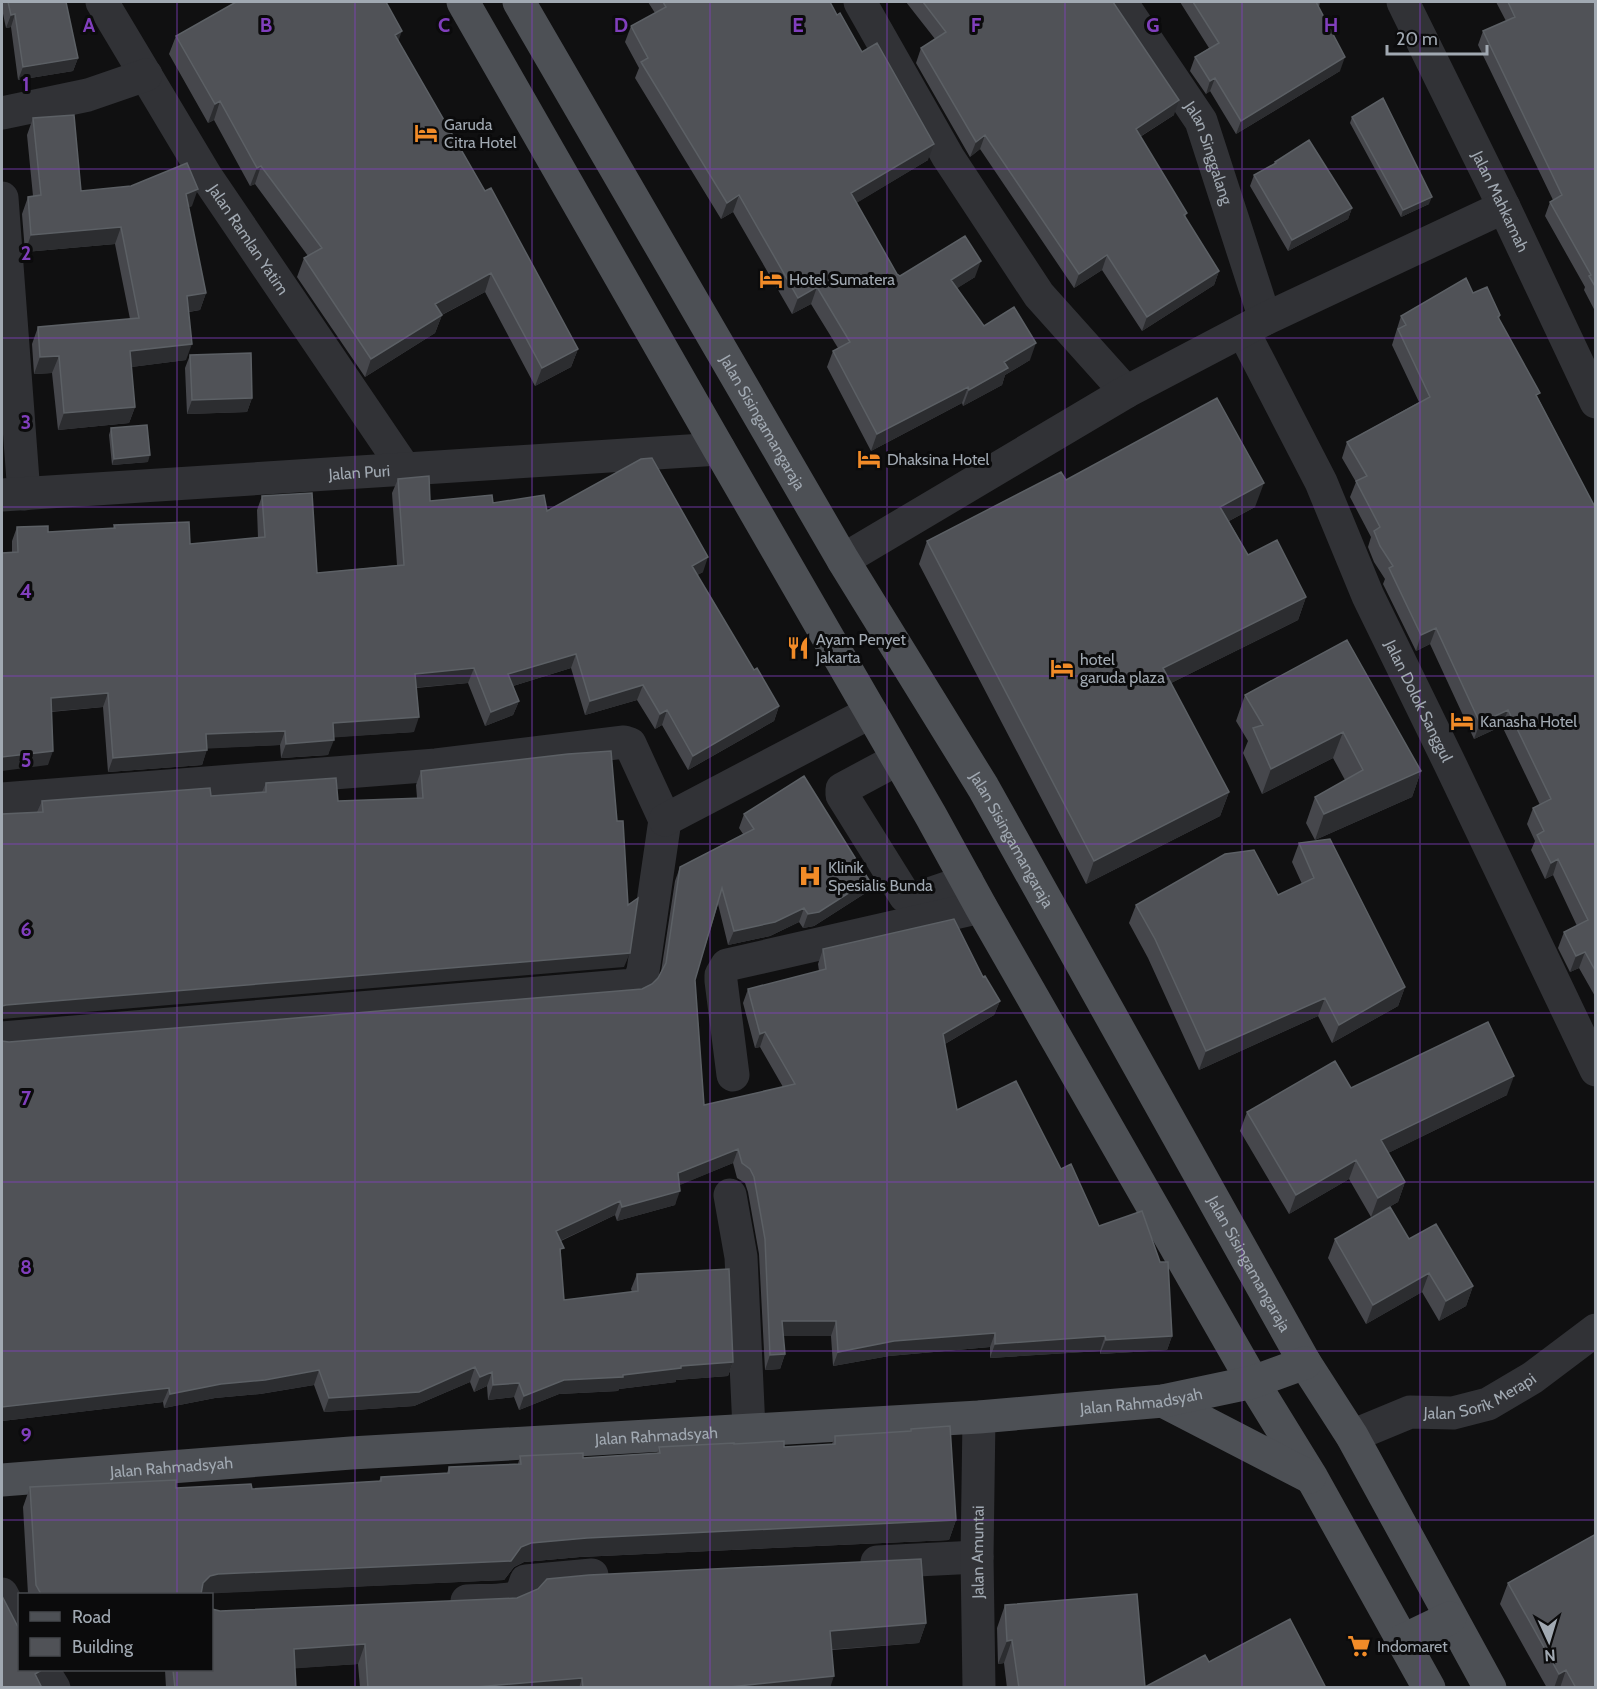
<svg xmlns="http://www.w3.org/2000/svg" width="1597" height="1689" viewBox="0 0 1597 1689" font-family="Cabin,sans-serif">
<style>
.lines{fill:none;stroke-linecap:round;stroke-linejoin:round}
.minor{stroke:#313236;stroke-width:33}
.major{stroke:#4d5055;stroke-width:33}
.wall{fill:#46474c}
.shaded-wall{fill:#2c2d30}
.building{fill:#505257;stroke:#5c6065;stroke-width:1.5}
.grid{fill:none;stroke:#813fbd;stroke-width:1.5;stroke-opacity:0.55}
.labels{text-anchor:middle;stroke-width:6;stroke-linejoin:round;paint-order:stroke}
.poi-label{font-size:16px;fill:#a1a9b2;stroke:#0b0b0c;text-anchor:start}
.street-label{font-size:16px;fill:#a1a9b2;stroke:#0b0b0c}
.grid-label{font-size:20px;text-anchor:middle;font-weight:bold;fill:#813fbd;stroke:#0b0b0c;stroke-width:6;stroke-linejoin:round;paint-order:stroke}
</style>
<rect width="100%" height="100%" fill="#101011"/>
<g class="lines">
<g class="minor">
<path id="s1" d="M102 2 206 176 406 471"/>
<path d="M860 2 948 157 1039 295 1126 392"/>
<path id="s2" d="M1121 2 1201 121 1265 319"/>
<path id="s3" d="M1403 2 1504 207 1596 402"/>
<path d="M2 113 88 95 146 75"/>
<path d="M2 198 24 494"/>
<path id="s4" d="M1243 331 1321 482 1368 596 1450 764 1596 1070"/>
<path id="s5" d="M2 495 719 449"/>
<path d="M843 560 1126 392 1265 319 1504 207"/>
<path d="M898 759 842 789V795L905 896 914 899 967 881"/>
<path d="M2 799 436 765 624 742 630 744 665 820 643 971 640 979 634 985 2 1038"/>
<path d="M665 820 871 712"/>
<path d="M733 1075 721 981V975L727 965 981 907"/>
<path d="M730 1195 741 1257 749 1429"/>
<path id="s6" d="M1352 1436 1410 1412 1453 1413 1488 1404 1532 1378 1596 1330"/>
<path d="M877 1562 977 1557"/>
<path d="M2 1594 20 1629"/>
<path d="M467 1601C480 1600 511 1602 520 1594 523 1591 524 1586 526 1581L592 1575"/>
<path d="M43 1670 54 1688"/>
<path id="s7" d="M979 1688 977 1557 979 1417"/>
</g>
<g class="major">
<path d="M463 2 719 449 931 816 981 907 1253 1382 1312 1478 1429 1688"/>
<path id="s8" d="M519 2 843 560 983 787 1305 1363 1352 1436 1490 1688"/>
<path d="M1163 1401 1310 1477"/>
<path id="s9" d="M2 1480 351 1453 979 1417 1163 1401 1253 1382 1305 1363"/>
<path d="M1402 1641 1450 1618"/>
</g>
</g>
<path class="wall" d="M2 2H66L78 58 73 71 18 80 11 27 6 28 2 9Z
M648 2H830L837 15 862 52 928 160 856 203 897 274 900 276 975 277 957 288 984 326 1030 360 1005 375 1002 385 963 406 962 403 871 451 827 367 833 351 838 348 811 304 792 314 733 212 721 219 635 78 639 68 625 42 631 26 655 13Z
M906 2H1113L1174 115 1140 137 1187 213 1185 217 1219 271 1214 285 1142 331 1102 270 1074 288 980 149 970 157 916 63 921 48 935 39Z
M1180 2H1320L1319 7 1340 71 1236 134 1210 91 1206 94 1190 71 1195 57 1209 48Z
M1496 2H1596V313L1584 290 1585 287 1545 216 1550 202 1553 200 1478 45 1483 31 1506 21Z
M176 36 398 41 485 191 578 349 571 367 535 386 485 292 442 315 435 333 365 377 297 277 304 258 308 256 255 184 250 186 214 120 208 123 169 54Z
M1352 117 1429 204 1401 217 1350 123Z
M33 118 81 191 192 206 188 207 206 293 200 310 189 312 186 360 131 367 135 407 129 423 58 430 52 373 34 374 32 344 38 327 130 319 115 244 25 252 22 214 28 197 33 196 27 135Z
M1275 162 1352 208 1348 219 1288 251 1250 186 1254 175 1274 164Z
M1500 315 1499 319 1538 398 1596 509V998L1579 968 1570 972 1558 948 1564 932 1577 926 1553 875 1545 879 1531 850 1535 841 1527 824 1533 808 1540 805 1502 726 1474 739 1430 644 1416 651 1385 588 1383 584 1385 579 1374 562 1368 547 1371 537 1350 497 1356 482 1342 458 1347 442 1419 402 1392 345 1401 316Z
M190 355 252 398 247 412 187 414 185 368Z
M111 428 148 462 112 465 109 435Z
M398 479 430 501 493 503 547 511 703 572 697 575 754 670 779 706 774 721 688 770 662 725 655 729 637 700 585 715 571 668 513 686 519 701 513 715 485 726 468 683 416 688 414 732 333 737 328 755 281 758 280 745 207 748 202 765 108 772 103 707 51 712 48 765 12 552V541L17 527 48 532 113 528 114 525 190 544 258 538 257 510 262 496 317 573 397 565 392 493Z
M1066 480 1255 507 1229 521 1248 555 1306 597 1298 620 1171 683 1229 792 1220 816 1086 884 919 564 927 541Z
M1347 640 1421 771 1412 797 1315 840 1306 823 1315 797 1345 780 1333 758 1262 794 1243 753 1248 741 1236 721 1245 695Z
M421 771 624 967 37 812 42 801 211 796 262 792 266 783 338 801 417 798 416 785Z
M744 814 869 880 864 894 814 926 803 928 799 922 770 936 728 945 718 904 695 980 704 1105 783 1087 760 1047 755 1048 743 1003 748 989 819 971 818 964 823 949 983 977 1000 1001 994 1015 945 1044 957 1110 1061 1169 1172 1336 1167 1350 1100 1354V1351L990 1358V1347L889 1356 833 1366 831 1336H783L785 1354 780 1369 765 1370 759 1254 748 1192 745 1183 737 1178 733 1163 679 1185 675 1205 617 1221 615 1215 561 1241V1256L564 1300 632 1292 631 1289 637 1274 733 1362 728 1376 676 1380V1382L619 1389 618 1391 559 1394 519 1410 514 1397 488 1400 487 1386 474 1392 470 1382 414 1406 324 1412 314 1385 260 1394 215 1398 164 1408 163 1402 2 1421V1041L9 1042 642 989 652 984 658 978 661 972 675 881 680 867 743 834 739 828Z
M1299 843 1405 987 1398 1006 1332 1043 1318 1016 1199 1070 1148 958 1129 923 1136 905 1278 895 1302 884 1292 862Z
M1351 1088 1507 1095 1388 1153 1405 1182 1398 1202 1371 1217 1349 1179 1289 1214 1240 1131 1247 1112Z
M1335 1239H1409L1473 1286 1466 1306 1439 1321 1422 1292 1366 1324 1328 1258Z
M911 1429 956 1520 949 1540 580 1557 524 1562 514 1567 504 1580 211 1593 207 1594H28L23 1507 30 1487 252 1489 379 1481 381 1477 447 1473 449 1467 518 1464 520 1456 583 1458 657 1454 659 1447 734 1444 784 1447 832 1444 835 1436 910 1431Z
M1508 1583 1596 1688H1547L1500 1604Z
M1005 1605 1145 1687 1209 1662 1326 1688H1007L1004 1663 998 1664 997 1628Z
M220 1611 926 1623 919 1643 832 1650 830 1688H360L358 1664 295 1668 296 1688H166L165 1670H212Z"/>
<path class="shaded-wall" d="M15 14 11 27 6 28 11 15Z
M402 31 395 50V35Z
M1345 57 1340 71 1236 134 1241 121Z
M78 58 73 71 18 80 23 67Z
M1215 78 1210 91 1206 94 1210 81Z
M1179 100 1174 115 1130 143 1136 129Z
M220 101 214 120 208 123 215 104Z
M985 135 980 149 970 157 976 142Z
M934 144 928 160 845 210 851 193Z
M261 166 255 184 250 186 257 168Z
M198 189 192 206 180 211 186 194Z
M739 195 733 212 721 219 727 203Z
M1432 197 1429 204 1401 217 1403 210Z
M1352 208 1348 219 1288 251 1292 240Z
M121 227 115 244 25 252 31 235Z
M1107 255 1102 270 1074 288 1079 274Z
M981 261 975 277 945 296 951 280Z
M1219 271 1214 285 1142 331 1147 317Z
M491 273 485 292 428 322 435 304Z
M817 287 811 304 792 314 798 298Z
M206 293 200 310 181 313 187 296Z
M442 315 435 333 365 377 371 359Z
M1036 343 1030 360 1005 375 1002 385 963 406 969 390 1004 362Z
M192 344 186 360 124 368 130 351Z
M578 349 571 367 535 386 542 368Z
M59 356 52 373 34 374 40 357Z
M968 387 962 403 871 451 877 434Z
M252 398 247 412 187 414 192 400Z
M135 407 129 423 58 430 64 413Z
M150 455 148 462 112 465 114 459Z
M1264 483 1255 507 1212 530 1220 507Z
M708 557 703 572 687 581 692 566Z
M1306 597 1298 620 1155 691 1163 668Z
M1436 628 1430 644 1416 651 1421 635Z
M576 654 571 668 503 689 508 674Z
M474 668 468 683 410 688 415 674Z
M643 685 637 700 585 715 590 701Z
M108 693 103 707 45 712 51 698Z
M519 701 513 715 485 726 491 712Z
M779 706 774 721 688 770 693 756Z
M667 710 662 725 655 729 660 714Z
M1508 710 1502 726 1474 739 1480 723Z
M419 717 414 732 327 738 333 723Z
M285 731 280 745 200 749 206 734Z
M1343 732 1333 758 1262 794 1271 769Z
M334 740 328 755 281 758 286 744Z
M207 750 202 765 108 772 113 758Z
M53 751 48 765 2 771V757Z
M1421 771 1412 797 1315 840 1324 814Z
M1229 792 1220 816 1086 884 1094 861Z
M1558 859 1553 875 1545 879 1551 863Z
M869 880 864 894 814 926 803 928 808 914Z
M804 908 799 922 770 936 728 945 734 931Z
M1585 952 1579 968 1570 972 1576 956Z
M630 953 624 967 2 1019V1006L6 1005Z
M1405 987 1398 1006 1332 1043 1339 1025Z
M1325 998 1318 1016 1199 1070 1206 1051Z
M1000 1001 994 1015 938 1048 943 1034Z
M765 1032 760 1047 755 1048 760 1034Z
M1514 1076 1507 1095 1374 1160 1381 1140Z
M738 1149 733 1163 673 1188 678 1173Z
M1356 1160 1349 1179 1289 1214 1296 1195Z
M1405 1182 1398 1202 1371 1217 1378 1198Z
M680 1191 675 1205 617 1221 622 1207Z
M620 1201 615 1215 551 1245 556 1231Z
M1429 1273 1422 1292 1366 1324 1373 1305Z
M1473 1286 1466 1306 1439 1321 1446 1301Z
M782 1321H836L831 1336H776Z
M995 1333 990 1347 889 1356 833 1366 838 1352 894 1341Z
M1105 1336 1100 1351 990 1358 995 1344Z
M1172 1336 1167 1350 1100 1354 1106 1340Z
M785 1354 780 1369 765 1370 770 1355Z
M733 1362 728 1376 676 1380V1382L619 1389 618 1391 559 1394 519 1410 524 1396 564 1380 623 1375 681 1366Z
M475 1367 470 1382 414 1406 324 1412 329 1398Z
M319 1370 314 1385 260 1394 215 1398 164 1408 170 1394 221 1384Z
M492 1372 487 1386 474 1392 480 1377Z
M519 1383 514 1397 488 1400 493 1385Z
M169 1388 163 1402 2 1421V1407Z
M956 1520 949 1540 580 1557 524 1562 514 1567 504 1580 199 1594 203 1583 210 1576 218 1574 521 1547 531 1543 587 1538Z
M926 1623 919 1643 823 1650 830 1631Z
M1012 1640 1004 1663 998 1664 1007 1641Z
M365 1644 358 1664 287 1669 294 1649Z
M1566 1670 1560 1688H1554L1559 1674Z
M834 1676 830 1688H720Z
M582 1678 579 1688H464Z"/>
<path class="building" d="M8 2H66L78 58 23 67 15 14 11 15Z
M236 2H386L402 31 395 35 485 191 491 188 578 349 542 368 491 273 435 304 442 315 371 359 304 258 322 248 261 166 257 168 220 101 215 104 176 36Z
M663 2H830L837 15 840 13 862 52 877 43 934 144 851 193 897 274 900 276 965 236 981 261 951 280 984 326 1014 307 1036 343 1004 362 1008 368 969 390 968 387 877 434 833 351 850 342 817 287 798 298 739 195 727 203 641 62 648 58 631 26 666 7Z
M923 2H1113L1179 100 1136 129 1187 213 1184 215 1219 271 1147 317 1107 255 1079 274 985 135 976 142 921 48 946 32Z
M1193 2H1316L1345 57 1241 121 1215 78 1210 81 1195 57 1219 43Z
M1508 2H1596V288L1589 276 1591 275 1550 202 1562 195 1483 31 1515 17Z
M1383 98 1432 197 1403 210 1352 117Z
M74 115 81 191 131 186 187 163 198 189 186 194 206 293 187 296 192 344 130 351 135 407 64 413 59 356 40 357 38 327 139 318 121 227 31 235 28 197 41 195 33 118Z
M1309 140 1352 208 1292 240 1254 175 1276 163 1275 162Z
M1466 278 1473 293 1487 287 1500 315 1498 317 1540 393 1536 395 1596 509V972L1585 952 1576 956 1564 932 1588 920 1558 859 1551 863 1537 835 1544 831 1533 808 1551 799 1508 710 1480 723 1436 628 1421 635 1389 568 1393 566 1380 546 1374 531 1380 527 1356 481 1367 476 1347 442 1430 397 1398 329 1406 325 1401 316Z
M251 353 252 398 192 400 190 355Z
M1217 398 1264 483 1220 507 1248 555 1277 540 1306 597 1163 668 1229 792 1094 861 927 541 1061 472 1066 480Z
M147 425 150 455 114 459 111 428Z
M652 458 708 557 692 566 754 670 757 668 779 706 693 756 667 710 660 714 643 685 590 701 576 654 508 674 519 701 491 712 474 668 415 674 419 717 333 723 334 740 286 744 285 731 206 734 207 750 113 758 108 693 51 698 53 751 2 757V553L18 552 17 527 48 526V532L115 528 114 525 189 522 190 544 265 537 262 496 312 493 317 573 404 565 398 479 429 476 430 501 492 495 493 503 544 495 547 511 641 459Z
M1347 640 1421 771 1324 814 1315 797 1363 770 1343 732 1271 769 1253 728 1263 725 1245 695Z
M611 751 617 821H623L628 905 638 898 630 953 6 1005 2 1006V814L43 812 42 801 210 788 211 796 266 792V783L336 778 338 801 423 798 421 771 568 754Z
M804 776 869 880 819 912 808 914 804 908 775 922 734 931 722 888 695 980 704 1105 795 1084 765 1032 760 1034 748 989 826 969 823 949 954 919 983 977 985 976 1000 1001 943 1034 957 1110 1016 1081 1061 1169 1071 1164 1099 1226 1142 1211 1160 1262H1168L1172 1336 1106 1340 1105 1336 995 1344V1333L894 1341 838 1352 836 1321H782L785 1354 770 1355 765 1239 754 1177 750 1169 742 1163 738 1149 678 1173 680 1191 622 1207 620 1201 556 1231 564 1248 560 1249 564 1300 638 1291 637 1274 729 1269 733 1362 681 1366V1368L623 1375V1377L564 1380 524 1396 519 1383 493 1385 492 1372 480 1377 475 1367 419 1392 329 1398 319 1370 265 1380 221 1384 170 1394 169 1388 2 1407V1041L9 1042 642 989 652 984 658 978 666 963 680 867 754 829 744 814Z
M1330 839 1405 987 1339 1025 1325 998 1206 1051 1155 939 1136 905 1225 854 1254 850 1278 895 1314 878 1299 843Z
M1488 1022 1514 1076 1381 1140 1405 1182 1378 1198 1356 1160 1296 1195 1247 1112 1335 1061 1351 1088Z
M1390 1207 1409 1239 1436 1224 1473 1286 1446 1301 1429 1273 1373 1305 1335 1239Z
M950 1426 956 1520 587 1538 531 1543 521 1547 511 1561 218 1574 210 1576 203 1583 201 1594H41L36 1585 30 1487 176 1480V1488L251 1484 252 1489 381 1481V1477L449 1473V1467L521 1464 520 1456 583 1453V1458L660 1453 659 1447 734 1443V1444L784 1441V1447L835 1444V1436L911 1431V1429Z
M1596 1534V1688H1576L1566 1670 1559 1674 1508 1583Z
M921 1559 926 1623 830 1631 834 1676 720 1688H583L582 1678 464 1688H368L365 1644 294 1649 296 1688H175L173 1670H212V1609L220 1611 517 1598 538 1589 547 1579 589 1575Z
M1137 1594 1145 1687 1205 1655 1209 1662 1290 1619 1326 1688H1019L1012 1640 1007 1641 1005 1605Z
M2 1596 20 1631V1670H39L40 1671 35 1674 42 1688H2Z"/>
<path class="grid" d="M177 2V1594M355 2V1688M532 2V1688M710 2V1688M887 2V1688M1065 2V1688M1242 2V1688M1420 2V1688M2 169H1596M2 338H1596M2 507H1596M2 676H1596M2 844H1596M2 1013H1596M2 1182H1596M2 1351H1596M2 1520H1596M177 1670V1688"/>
<defs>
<g id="hotel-bare" transform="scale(1.8)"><path d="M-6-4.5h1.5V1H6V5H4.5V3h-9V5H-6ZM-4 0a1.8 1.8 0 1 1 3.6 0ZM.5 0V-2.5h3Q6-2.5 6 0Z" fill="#f18b28" stroke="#0b0b0c" stroke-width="2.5" paint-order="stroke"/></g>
<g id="restaurant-bare" transform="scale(1.8)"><path d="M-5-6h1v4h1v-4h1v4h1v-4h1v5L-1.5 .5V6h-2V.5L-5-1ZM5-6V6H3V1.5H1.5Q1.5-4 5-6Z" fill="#f18b28" stroke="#0b0b0c" stroke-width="2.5" paint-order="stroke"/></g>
<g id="hospital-bare" transform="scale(1.8)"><path d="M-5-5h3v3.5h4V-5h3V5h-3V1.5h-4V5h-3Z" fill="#f18b28" stroke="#0b0b0c" stroke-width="2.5" paint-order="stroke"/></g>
<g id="supermarket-bare" transform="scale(1.8)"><path d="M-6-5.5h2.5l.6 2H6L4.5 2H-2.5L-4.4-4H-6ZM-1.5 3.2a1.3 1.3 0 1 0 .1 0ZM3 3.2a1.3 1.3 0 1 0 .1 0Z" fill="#f18b28" stroke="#0b0b0c" stroke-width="2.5" paint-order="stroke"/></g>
</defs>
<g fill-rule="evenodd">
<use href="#hotel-bare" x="426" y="133"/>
<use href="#hotel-bare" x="771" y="279"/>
<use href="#hotel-bare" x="869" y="459"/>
<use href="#restaurant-bare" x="798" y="648"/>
<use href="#hotel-bare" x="1062" y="668"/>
<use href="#hotel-bare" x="1462" y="721"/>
<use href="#hospital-bare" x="810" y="876"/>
<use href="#supermarket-bare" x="1359" y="1646"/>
</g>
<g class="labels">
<g class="poi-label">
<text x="444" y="130">Garuda<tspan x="444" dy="18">Citra Hotel</tspan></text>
<text x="789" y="285">Hotel Sumatera</text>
<text x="887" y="465">Dhaksina Hotel</text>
<text x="816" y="645">Ayam Penyet<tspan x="816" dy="18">Jakarta</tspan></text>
<text x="1080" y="665">hotel<tspan x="1080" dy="18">garuda plaza</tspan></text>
<text x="1480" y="727">Kanasha Hotel</text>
<text x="828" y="873">Klinik<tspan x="828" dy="18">Spesialis Bunda</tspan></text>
<text x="1377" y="1652">Indomaret</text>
</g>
<g class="street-label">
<text dy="6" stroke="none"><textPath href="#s2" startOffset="176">Jalan Singgalang</textPath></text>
<text dy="6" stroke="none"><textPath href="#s3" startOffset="222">Jalan Mahkamah</textPath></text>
<text dy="6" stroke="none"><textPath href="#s1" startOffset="279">Jalan Ramlan Yatim</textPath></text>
<text dy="6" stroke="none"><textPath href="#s8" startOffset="486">Jalan Sisingamangaraja</textPath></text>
<text dy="6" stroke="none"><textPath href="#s5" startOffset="358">Jalan Puri</textPath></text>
<text dy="6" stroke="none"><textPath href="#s4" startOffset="410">Jalan Dolok Sanggul</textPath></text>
<text dy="6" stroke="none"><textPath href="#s8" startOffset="972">Jalan Sisingamangaraja</textPath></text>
<text dy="6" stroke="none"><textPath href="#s8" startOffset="1458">Jalan Sisingamangaraja</textPath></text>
<text dy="6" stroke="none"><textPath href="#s6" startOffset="136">Jalan Sorik Merapi</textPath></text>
<text dy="6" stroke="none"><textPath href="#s9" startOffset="1142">Jalan Rahmadsyah</textPath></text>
<text dy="6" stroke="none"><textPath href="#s9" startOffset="656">Jalan Rahmadsyah</textPath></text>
<text dy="6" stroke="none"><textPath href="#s9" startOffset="170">Jalan Rahmadsyah</textPath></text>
<text dy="6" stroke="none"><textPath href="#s7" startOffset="136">Jalan Amuntai</textPath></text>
</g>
</g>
<g class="grid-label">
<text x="89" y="32">A</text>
<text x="266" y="32">B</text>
<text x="444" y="32">C</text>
<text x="621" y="32">D</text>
<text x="798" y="32">E</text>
<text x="976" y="32">F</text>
<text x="1153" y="32">G</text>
<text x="1331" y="32">H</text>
<text x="26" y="91">1</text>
<text x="26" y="260">2</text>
<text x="26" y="429">3</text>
<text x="26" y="598">4</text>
<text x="26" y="767">5</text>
<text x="26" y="936">6</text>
<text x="26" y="1105">7</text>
<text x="26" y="1274">8</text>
<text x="26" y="1442">9</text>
</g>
<rect width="1597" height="1689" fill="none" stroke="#a1a9b2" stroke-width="6"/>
<rect x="18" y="1593" width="195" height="78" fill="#0b0b0c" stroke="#474a4e" stroke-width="1.5"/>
<rect x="30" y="1612" width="30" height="9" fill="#4d5055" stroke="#474a4e" stroke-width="1.5"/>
<text x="72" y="1623" font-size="18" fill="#a1a9b2">Road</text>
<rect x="30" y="1638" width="30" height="18" fill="#505257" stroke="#474a4e" stroke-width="1.5"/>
<text x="72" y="1653" font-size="18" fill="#a1a9b2">Building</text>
<g transform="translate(1549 1641) rotate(176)" stroke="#0b0b0c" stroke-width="4.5" paint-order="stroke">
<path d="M0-4.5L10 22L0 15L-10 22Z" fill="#a1a9b2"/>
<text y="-9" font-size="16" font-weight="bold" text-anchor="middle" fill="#a1a9b2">N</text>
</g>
<path d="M1387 45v9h100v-9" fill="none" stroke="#a1a9b2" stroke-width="3"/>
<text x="1396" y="45" font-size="18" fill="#a1a9b2" stroke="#0b0b0c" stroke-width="4.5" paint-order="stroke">20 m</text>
</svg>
